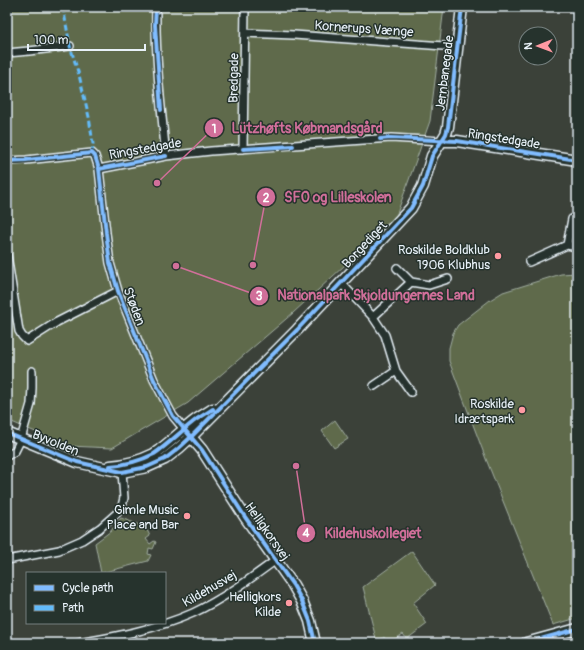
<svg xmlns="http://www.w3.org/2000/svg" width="584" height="650" viewBox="0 0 584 650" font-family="Pangolin,sans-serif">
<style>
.green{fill:#5e6b4c;stroke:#a3aea2}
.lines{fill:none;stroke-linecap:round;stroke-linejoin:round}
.street-casing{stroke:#e8f1f8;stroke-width:10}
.secondary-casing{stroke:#e8f1f8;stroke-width:13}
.street{stroke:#26332d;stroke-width:7}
.secondary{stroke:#26332d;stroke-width:10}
.quiet{stroke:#63bbfa;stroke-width:3;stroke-dasharray:6 3;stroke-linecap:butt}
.cycleway-casing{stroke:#26332d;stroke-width:6}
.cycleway{stroke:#80bcff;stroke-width:4}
.poi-dot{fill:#ff9aa2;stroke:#26332d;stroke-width:1.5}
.labels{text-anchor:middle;stroke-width:3;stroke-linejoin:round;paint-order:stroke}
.street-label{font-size:13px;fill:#e8f1f8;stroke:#26332d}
.poi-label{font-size:13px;fill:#e8f1f8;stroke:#26332d;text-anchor:end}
.leader{fill:none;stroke:#d16f9a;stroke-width:1.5}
.callout-dot{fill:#d16f9a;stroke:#26332d;stroke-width:1.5}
.mark-label{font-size:12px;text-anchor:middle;font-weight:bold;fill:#fff}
.callout-label{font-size:14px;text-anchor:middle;font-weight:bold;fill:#d16f9a;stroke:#26332d;stroke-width:3;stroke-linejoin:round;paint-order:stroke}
</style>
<rect width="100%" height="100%" fill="#3b4139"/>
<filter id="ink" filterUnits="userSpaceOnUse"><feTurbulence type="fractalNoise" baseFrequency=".025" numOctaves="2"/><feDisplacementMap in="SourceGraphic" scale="8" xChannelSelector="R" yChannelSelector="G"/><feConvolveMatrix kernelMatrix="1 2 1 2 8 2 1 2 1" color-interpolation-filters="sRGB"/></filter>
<g filter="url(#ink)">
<path class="green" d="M7 7H444L430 121 395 219 293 313 188 403 112 448 69 446 7 420Z
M577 273V618L553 625 486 459 449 361V348L453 333 458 325 490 300 503 292 561 274Z
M335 420 348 439 334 448 322 431Z
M121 518 140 525 146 528 150 536 146 539 150 544 154 541 156 542 153 549 149 548 148 554 151 555 148 561 101 573 95 543 111 531Z
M412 551 435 585 413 603 427 624 407 639 403 634 389 643H388L384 637 377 643 363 587Z"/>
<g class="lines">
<g class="street-casing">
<path id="street" d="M156 7C155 57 161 107 166 156
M245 33 294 35 457 47
M7 53 29 51 70 46
M243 149 245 7
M7 161 26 160 92 153 95 156 99 169 106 233 110 263 118 291 154 380 173 416 187 433
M99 169 166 156 211 151 391 138 442 141
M567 245 572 219
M7 255 19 331 22 336 27 341 57 322 118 291
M529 262 567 245 577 247
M397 268 411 282
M341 283 373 317 385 335 396 371 374 386
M373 317 411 282 429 285 448 279
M396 371 411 392
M7 456 15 451 21 439 31 404 32 388V371
M7 560 59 550 82 540 100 528 117 513 122 506 124 498 122 472
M79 643C118 636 157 629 193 613 223 599 250 579 276 560"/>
</g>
<g class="secondary-casing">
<path id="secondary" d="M442 141H457L577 160
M7 433 77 462 122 472 147 467 165 459 179 448 191 437 297 330 411 208 423 186 432 156 446 134 448 127 462 7
M191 437 202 450 245 517 293 585 302 601 310 621 315 643
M110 466C124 465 140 461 154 454 169 444 182 430 197 419 202 416 207 413 213 409
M526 643 577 629"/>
</g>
<use href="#street" class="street"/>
<use href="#secondary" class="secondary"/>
<path class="quiet" d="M63 7 70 46 79 75 89 117 93 144 92 153"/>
<g class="cycleway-casing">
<path id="cycleway" d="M156 7 155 25 161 110
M380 139 391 138 457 141 577 160
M243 149 293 146
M7 161 26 160 92 153 95 156 99 169 106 233 110 263 118 291 154 380 173 416 202 450 245 517 293 585 302 601 310 621 315 643
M99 169 166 156
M7 433 77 462 122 472 147 467 165 459 179 448 191 437 297 330 411 208 423 186 432 156 446 134 448 127 462 7
M110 466C124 465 140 461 154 454 169 444 182 430 197 419 202 416 207 413 213 409
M526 643 577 629"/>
</g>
<use href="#cycleway" class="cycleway"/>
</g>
</g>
<g class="poi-dot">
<circle cx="498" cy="256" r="4"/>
<circle cx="522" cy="410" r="4"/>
<circle cx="187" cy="516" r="4"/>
<circle cx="289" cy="603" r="4"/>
</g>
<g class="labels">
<g class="street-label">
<text transform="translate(364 28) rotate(4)" y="5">Kornerups Vænge</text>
<text transform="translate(444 73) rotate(-83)" y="5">Jernbanegade</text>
<text transform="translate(233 78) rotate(-89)" y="5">Bredgade</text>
<text transform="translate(504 138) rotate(9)" y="5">Ringstedgade</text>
<text transform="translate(145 148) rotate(-10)" y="5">Ringstedgade</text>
<text transform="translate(364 244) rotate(-47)" y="5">Borgediget</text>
<text transform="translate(135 306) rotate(69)" y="5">Støden</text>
<text transform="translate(56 442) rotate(22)" y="5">Byvolden</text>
<text transform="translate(268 531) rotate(55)" y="5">Helligkorsvej</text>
<text transform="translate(209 588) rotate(-30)" y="5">Kildehusvej</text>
</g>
<g class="poi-label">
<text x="490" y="254">Roskilde Boldklub<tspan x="490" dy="15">1906 Klubhus</tspan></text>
<text x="514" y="408">Roskilde<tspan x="514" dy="15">Idrætspark</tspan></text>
<text x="179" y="514">Gimle Music<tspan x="179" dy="15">Place and Bar</tspan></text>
<text x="281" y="601">Helligkors<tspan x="281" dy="15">Kilde</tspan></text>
</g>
</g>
<path class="leader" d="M157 183L214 128M253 265L266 197M176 266L259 296M296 466L306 533"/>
<g class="callout-dot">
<circle cx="157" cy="183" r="4"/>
<circle cx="253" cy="265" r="4"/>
<circle cx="176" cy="266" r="4"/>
<circle cx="296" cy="466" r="4"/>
<circle cx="214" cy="128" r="10"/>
<circle cx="266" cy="197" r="10"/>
<circle cx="259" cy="296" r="10"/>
<circle cx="306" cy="533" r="10"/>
</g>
<g class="mark-label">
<text x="214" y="133">1</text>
<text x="266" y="202">2</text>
<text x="259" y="300">3</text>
<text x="306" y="537">4</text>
</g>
<g class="callout-label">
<text x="307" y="133">Lützhøfts Købmandsgård</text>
<text x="338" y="202">SFO og Lilleskolen</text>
<text x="376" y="300">Nationalpark Skjoldungernes Land</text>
<text x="373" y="538">Kildehuskollegiet</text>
</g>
<rect width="584" height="650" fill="none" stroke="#26332d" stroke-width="24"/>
<rect x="12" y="12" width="560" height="626" fill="none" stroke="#e8f1f8" stroke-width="1.5" filter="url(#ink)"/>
<rect x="26" y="572" width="140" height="52" fill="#26332d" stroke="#747f7e"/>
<rect x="34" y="585" width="20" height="6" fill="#80bcff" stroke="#747f7e"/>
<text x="62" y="592" font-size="12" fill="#e8f1f8">Cycle path</text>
<rect x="34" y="605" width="20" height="6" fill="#63bbfa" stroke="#747f7e"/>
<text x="62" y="612" font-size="12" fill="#e8f1f8">Path</text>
<g transform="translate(538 46) rotate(269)"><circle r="19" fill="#26332d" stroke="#747f7e"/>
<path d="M0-3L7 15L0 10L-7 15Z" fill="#ff9aa2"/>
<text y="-6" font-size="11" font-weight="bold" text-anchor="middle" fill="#e8f1f8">N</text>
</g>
<path d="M28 44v6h117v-6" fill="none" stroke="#e8f1f8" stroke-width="2"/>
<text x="34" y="44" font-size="12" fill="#e8f1f8" stroke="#26332d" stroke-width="3" paint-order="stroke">100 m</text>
</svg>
